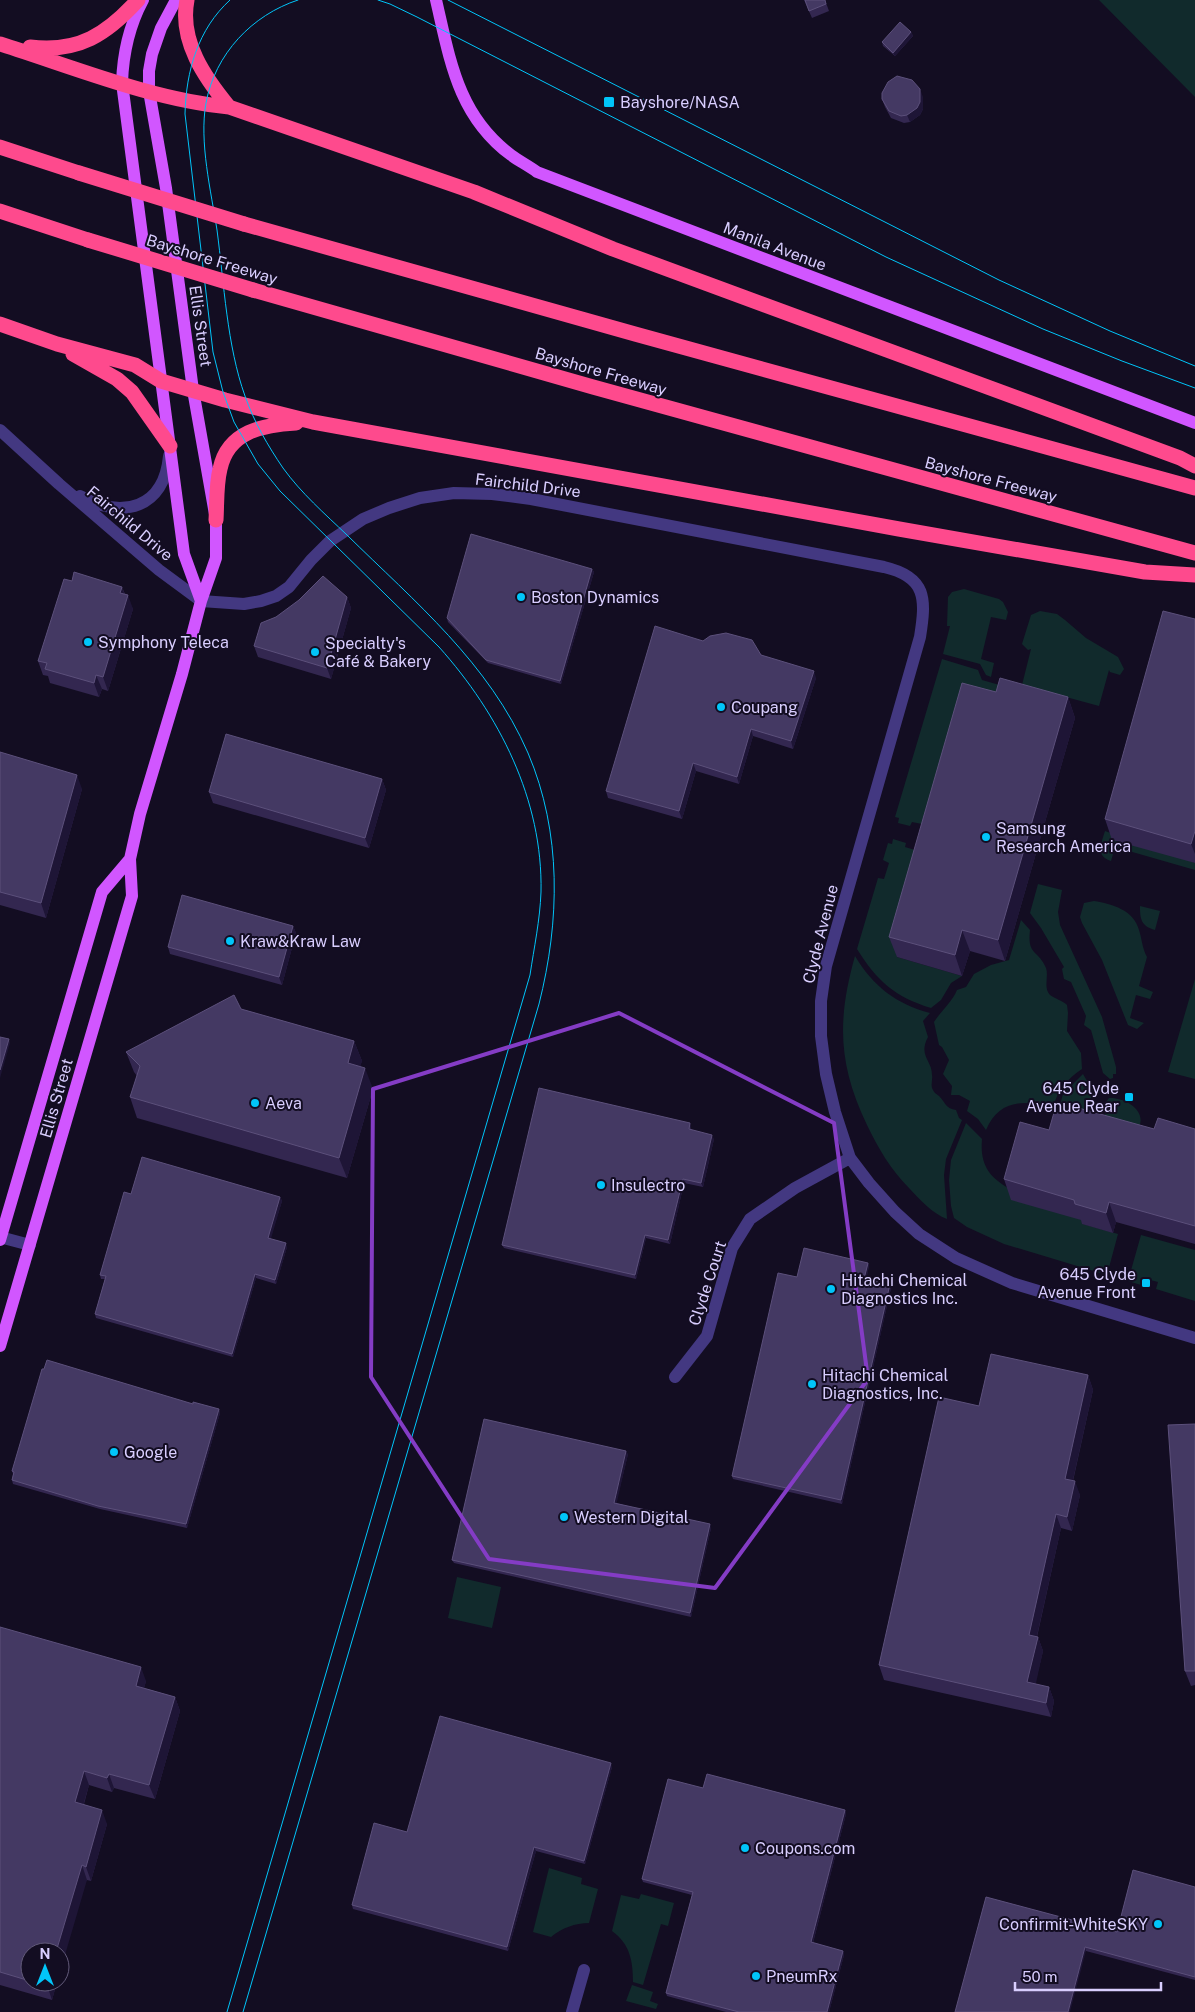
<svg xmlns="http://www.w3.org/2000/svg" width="1195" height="2012" viewBox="0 0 1195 2012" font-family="'Public Sans',sans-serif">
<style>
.green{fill:#112a2c}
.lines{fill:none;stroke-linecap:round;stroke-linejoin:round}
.minor{stroke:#433881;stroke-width:12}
.major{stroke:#d156ff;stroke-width:12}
.highway{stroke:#fe4a8d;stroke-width:15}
.tram{stroke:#01c5f9;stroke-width:1}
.highway-bridge{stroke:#fe4a8d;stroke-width:15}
.wall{fill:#332750}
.shaded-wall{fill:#1e1536}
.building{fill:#443963;stroke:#5c507b}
.marked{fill:none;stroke:#843cc5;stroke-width:4;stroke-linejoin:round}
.poi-dot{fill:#01c5f9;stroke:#130d22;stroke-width:2}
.labels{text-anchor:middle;stroke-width:4;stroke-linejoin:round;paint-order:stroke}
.poi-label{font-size:16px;fill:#d9ceff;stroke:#130d22;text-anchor:start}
.street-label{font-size:16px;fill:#d9ceff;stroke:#130d22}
</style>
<rect width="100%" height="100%" fill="#130d22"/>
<path class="green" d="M1099 0H1195V97Z
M964 589 999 599 1003 602 1008 612 1006 620 991 617 981 659 994 663 991 677 986 675 980 664 943 654 950 626H947L948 597 952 592Z
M1040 611 1057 614 1065 620 1086 638 1118 657 1124 669 1120 675 1110 672 1109 670 1099 706 1022 685 1031 649 1028 650 1022 644 1031 615Z
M942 659 978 670 982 680 1010 688 922 824 912 822 910 826 898 823 899 818 895 817Z
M1105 831 1195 863V870L1115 847 1111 861C1095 856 1101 844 1105 831Z
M893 839 906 843 905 847 915 850 897 957 962 976 951 983 941 1000 931 1008C895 997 877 981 857 949L878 878 884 879 889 863 883 860 888 843 892 844Z
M1038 884 1062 890 1058 912 1060 925 1102 1017 1116 1067V1074H1113V1078L1110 1079 1103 1073 1091 1030 1084 1025 1086 1016 1071 982 1064 979 1062 969 1064 967 1041 928 1030 913Z
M1094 901C1112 904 1134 910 1139 930 1142 939 1142 948 1147 957L1139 986 1153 992 1150 999 1136 995 1130 1018 1144 1023 1137 1029 1128 1025 1102 960 1082 923 1080 917 1084 903Z
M1140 906 1160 911 1155 930C1141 926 1140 919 1140 906Z
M1021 920 1030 930C1027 956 1038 949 1046 968 1049 976 1043 988 1050 995 1055 999 1062 1000 1067 1005L1068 1013 1067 1031 1081 1053 1082 1069C1067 1079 1058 1090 1053 1107 1024 1100 999 1099 986 1130L978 1119 967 1111 970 1101 959 1095H951L952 1086 943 1074 949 1060 942 1047 939 1045 934 1022C941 1011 953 1001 957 990L966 987 974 974 991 965 1009 960Z
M855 956C873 986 896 1004 930 1013L923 1021 928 1037C918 1056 932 1060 932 1075 933 1080 930 1085 933 1090 934 1093 937 1094 939 1096 945 1102 946 1109 956 1110L959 1118 962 1120 946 1159 944 1175 947 1219C933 1214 919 1199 909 1188 891 1170 878 1148 867 1125 838 1064 837 1020 855 956Z
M1195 979V1079L1168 1072Z
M1083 1074 1094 1093 1092 1115 1060 1105 1063 1094Z
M1109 1098C1124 1097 1147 1110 1139 1127L1105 1118V1103Z
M966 1123 982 1139C981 1151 982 1162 989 1172 1004 1193 1057 1210 1082 1220L1083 1224 1118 1234 1107 1275 1004 1244 967 1227 954 1218 951 1206 949 1180 951 1160Z
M1141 1235 1195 1250V1301L1156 1289 1158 1282 1143 1278 1141 1285 1128 1281Z
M457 1577 501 1587 492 1628 448 1618Z
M549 1868 582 1878 581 1884 598 1889 589 1923C575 1923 562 1928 551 1937L533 1932Z
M641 1894 674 1903 668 1926 661 1924 643 1985 633 1982C633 1961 630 1944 612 1931L621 1895 639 1899Z
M632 1985 653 1992 650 2001 658 2004 656 2009 626 2001Z"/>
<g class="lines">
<path class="minor" d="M0 430 59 484 159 570 201 601 244 604 261 601 276 596 289 587 311 560 330 541 363 519 389 508 420 498 454 493 492 494 531 499 884 567C927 577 926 599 920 637L826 966 821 1001V1036L826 1074 835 1112 850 1158 869 1183 895 1212 919 1234 956 1258 1012 1283 1195 1338
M80 496C123 520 164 508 169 456
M0 1237 30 1245
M675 1377 707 1336 732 1248 750 1219 795 1188 850 1158
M572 2012 584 1970"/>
<path class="major" d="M143 0C129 26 123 53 122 83L184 554 201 601
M436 0C450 60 458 116 511 155 519 161 529 166 537 172L1195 423
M0 1240 102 892 130 859
M0 1346 132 896 130 859 140 814 182 674 201 601 216 558V520L193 390 166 188 149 91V71L152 54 161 28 176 0"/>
<path class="highway" d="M187 0C179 41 205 78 229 107
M0 44C73 67 153 100 229 107L474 192 613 249 1180 458 1195 466
M30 47C79 53 107 34 138 0
M0 147 79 173
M0 211 88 240
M244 224 635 334 1195 488
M253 290 593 387 1195 553
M0 324 57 344 135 365 161 381 225 400 313 422 899 529 1145 572 1195 575
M73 354 117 379 132 392 170 446
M216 520C217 504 216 485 220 469 228 431 263 425 296 423"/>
<path class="tram" d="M378 0 390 4 417 17 886 257 1043 329 1122 361 1195 388
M448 0 999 280 1110 331 1195 366
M227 2012 530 975C534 948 540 920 541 892 543 800 499 714 439 647L280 491 258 464 234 422 223 392 213 352 185 114C186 71 198 29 230 0
M243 2012 539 1004C560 921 562 833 528 753 489 663 415 602 347 535 325 514 301 493 283 468 268 446 254 422 245 396 227 346 224 283 217 230 211 191 199 142 206 103 215 54 252 15 298 0"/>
<path class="highway-bridge" d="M79 173 244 224
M88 240 253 290"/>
</g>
<path class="wall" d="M804 0H825L829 11 812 18Z
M911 32 913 36 895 56 883 46 882 42Z
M923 97V109L920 115 910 122 904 123 891 118 885 107 882 99Z
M592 569 594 572 561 684 488 663 448 622 447 618Z
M72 581 122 587 125 594 133 609 108 691 102 689 99 697 50 683 48 676 43 675 38 661Z
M347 597 351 608 331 679 258 657 254 646Z
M1195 619V863L1112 840 1105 819Z
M703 641 761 655 816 678 793 749 753 736 739 784 696 771 682 819 608 798 606 791Z
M996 692 1068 697 1075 718 1005 961 970 951 962 976 897 957 889 937Z
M0 752 82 789 46 918 0 905Z
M382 779 386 790 369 848 213 803 209 792Z
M293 926 296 933 282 985 170 954 168 947Z
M241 1009 354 1041 362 1061 360 1066 373 1089 347 1178 137 1118 130 1097 137 1076 134 1072 126 1052Z
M691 1126V1130L714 1139 703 1187 684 1183 670 1244 646 1238 636 1279 504 1248 502 1245Z
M1154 1129H1195V1244L1116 1222 1113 1233 1082 1224 1081 1220 1011 1200 1004 1179 1049 1130Z
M131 1194 280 1197 282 1201 270 1239 287 1247 276 1284 256 1278 233 1357 96 1318 95 1314 105 1279H101L100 1275Z
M868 1263 869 1266 866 1279 891 1288 842 1504 733 1479 732 1476 797 1277Z
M1088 1375 1093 1390 1073 1481 1080 1495 1072 1531 1061 1528 1037 1637H1038L1043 1651 1035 1684 1049 1687 1054 1701 1051 1717 884 1680 879 1665 979 1406Z
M193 1404 219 1409 220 1413 187 1528 100 1509 13 1484 12 1480 13 1474 12 1471Z
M1195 1424V1685L1191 1686 1185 1671Z
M628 1454 616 1503 711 1528 691 1617 454 1563 452 1560Z
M0 1627 146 1681 144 1688 175 1697 180 1711 155 1799 114 1788 112 1792 89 1785 84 1804 107 1824 91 1881 87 1880 30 1952V1982H57L52 2000 0 1985Z
M612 1767 585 1864 536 1851 508 1951 353 1909 352 1905 407 1832Z
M703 1788 845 1810 846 1814 813 1943 843 1951 844 1955 829 2012H726L667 1996 666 1993 692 1895 643 1882 642 1879Z
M1195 1887V1980L1086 1951 955 2012 1117 1932Z"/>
<path class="shaded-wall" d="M911 32 913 36 895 56 893 53Z
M920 89 923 97V109L920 115 910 122 907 115Z
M592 569 594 572 561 684 560 681Z
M122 587 126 599 128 595 133 609 108 691 103 677Z
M347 597 351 608 331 679 327 668Z
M814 671 816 678 793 749 791 741Z
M96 675 102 689 99 697 94 683Z
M1068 697 1075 718 1005 961 998 940Z
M751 729 753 736 739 784 737 777Z
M693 763 696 771 682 819 679 811Z
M77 775 82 789 46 918 41 903Z
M382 779 386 790 369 848 365 838Z
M1195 831V854L1191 844Z
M293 926 296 933 282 985 279 977Z
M962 930 970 951 962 976 955 955Z
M9 1039 10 1043 0 1078V1070Z
M354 1041 362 1061 355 1083 348 1063Z
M365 1068 373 1089 347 1178 339 1158Z
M690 1123 691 1126 690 1133 689 1129Z
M712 1135 714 1139 703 1187 701 1183Z
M683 1179 684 1183 670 1244 668 1240Z
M280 1197 282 1201 270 1242 268 1238Z
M1109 1202 1116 1222 1113 1233 1106 1213Z
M645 1235 646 1238 636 1279 635 1275Z
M286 1243 287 1247 276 1284 275 1280Z
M868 1263 869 1266 866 1282 864 1279Z
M255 1274 256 1278 233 1357 232 1354Z
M890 1284 891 1288 842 1504 841 1500Z
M1088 1375 1093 1390 1070 1493 1065 1479Z
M219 1409 220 1413 187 1528 186 1524Z
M626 1451 628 1454 616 1506 614 1503Z
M1075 1481 1080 1495 1072 1531 1067 1517Z
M1056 1514 1061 1528 1034 1649 1029 1635Z
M710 1524 711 1528 691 1617 690 1613Z
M1038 1637 1043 1651 1033 1697 1027 1682Z
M141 1667 146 1681 141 1700 136 1686Z
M1049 1687 1054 1701 1051 1717 1046 1703Z
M175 1697 180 1711 155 1799 149 1785Z
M611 1763 612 1767 585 1864 584 1861Z
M84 1771 89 1785 80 1816 75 1802Z
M109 1774 114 1788 112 1792 107 1778Z
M102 1810 107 1824 91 1881 86 1867Z
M845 1810 846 1814 812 1946 811 1942Z
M534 1847 536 1851 508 1951 507 1947Z
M82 1865 87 1880 60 1972V1952H56Z
M1085 1947 1086 1951 1070 2012H1068Z
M843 1951 844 1955 829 2012H827Z
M48 1982H57L52 2000 47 1985Z"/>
<path class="building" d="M805 0H825L826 4 809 11Z
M900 22 911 32 893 53 882 42Z
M897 76 912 80 920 89V102L917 108 907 115 901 116 889 111 882 99V93L888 82Z
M471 534 592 569 560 681 486 660 447 618Z
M74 572 122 587 120 593 128 595 103 677 96 675 94 683 45 669 47 663 38 661 64 579 72 581Z
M323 576 347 597 327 668 254 646 261 623 276 617 299 600Z
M1163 611 1195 619V831L1191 844 1105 819Z
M655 626 703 641 710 636 726 633 752 640 761 655 814 671 791 741 751 729 737 777 693 763 679 811 606 791Z
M1000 678 1068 697 998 940 962 930 955 955 889 937 962 683 996 692Z
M226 734 382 779 365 838 209 792Z
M0 752 77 775 41 903 0 892Z
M182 895 293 926 279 977 168 947Z
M234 995 241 1009 354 1041 348 1063 365 1068 339 1158 130 1097 140 1066 126 1052Z
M0 1037 9 1039 0 1070Z
M539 1088 690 1123 689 1129 712 1135 701 1183 683 1179 668 1240 645 1235 635 1275 502 1245Z
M1057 1102 1154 1129 1158 1118 1195 1129V1226L1109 1202 1106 1213 1075 1204 1074 1200 1004 1179 1020 1122 1049 1130Z
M142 1157 280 1197 268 1238 286 1243 275 1280 255 1274 232 1354 95 1314 106 1276 100 1275 124 1192 131 1194Z
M804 1248 868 1263 864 1279 890 1284 841 1500 732 1476 778 1273 797 1277Z
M991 1354 1088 1375 1065 1479 1075 1481 1067 1517 1056 1514 1029 1635 1038 1637 1027 1682 1049 1687 1046 1703 879 1665 939 1397 979 1406Z
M47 1360 193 1404V1402L219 1409 186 1524 98 1506 12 1480 14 1472 12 1471 42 1369H44Z
M484 1419 626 1451 614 1503 710 1524 690 1613 452 1560Z
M1195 1424V1671H1185L1168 1425Z
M0 1627 141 1667 136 1686 175 1697 149 1785 109 1774 107 1778 84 1771 75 1802 102 1810 86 1867 82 1865 56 1952H30V1981L0 1972Z
M440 1716 611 1763 584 1861 534 1847 507 1947 352 1905 374 1823 407 1832Z
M707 1774 845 1810 811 1942 843 1951 827 2012H739L666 1993 693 1892 642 1879 668 1779 703 1788Z
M1133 1870 1195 1887V1977L1085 1947 1068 2012H955L986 1897 1117 1932Z
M35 1982H48L47 1985Z"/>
<path class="marked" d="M619 1013 834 1123 868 1379 715 1588 489 1559 371 1377 373 1089Z"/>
<g class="poi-dot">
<rect x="603" y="96" width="12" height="12" rx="2.5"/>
<circle cx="521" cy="597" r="5"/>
<circle cx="88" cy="642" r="5"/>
<circle cx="315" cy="652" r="5"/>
<circle cx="721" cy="707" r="5"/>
<circle cx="986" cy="837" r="5"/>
<circle cx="230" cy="941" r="5"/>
<rect x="1124" y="1092" width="10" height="10" rx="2.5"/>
<circle cx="255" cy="1103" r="5"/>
<circle cx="601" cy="1185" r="5"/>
<rect x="1141" y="1278" width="10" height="10" rx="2.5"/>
<circle cx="831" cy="1289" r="5"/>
<circle cx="812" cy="1384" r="5"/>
<circle cx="114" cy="1452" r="5"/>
<circle cx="564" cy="1517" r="5"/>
<circle cx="745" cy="1848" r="5"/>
<circle cx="1158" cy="1924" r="5"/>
<circle cx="756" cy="1976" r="5"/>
</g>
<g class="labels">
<g class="poi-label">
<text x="620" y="108">Bayshore/NASA</text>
<text x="531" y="603">Boston Dynamics</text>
<text x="98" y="648">Symphony Teleca</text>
<text x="325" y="649">Specialty's<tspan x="325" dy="18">Café &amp; Bakery</tspan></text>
<text x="731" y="713">Coupang</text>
<text x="996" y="834">Samsung<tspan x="996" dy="18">Research America</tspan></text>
<text x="240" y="947">Kraw&amp;Kraw Law</text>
<text x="1119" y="1094" text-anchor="end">645 Clyde<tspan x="1119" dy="18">Avenue Rear</tspan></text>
<text x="265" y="1109">Aeva</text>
<text x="611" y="1191">Insulectro</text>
<text x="1136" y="1280" text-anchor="end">645 Clyde<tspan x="1136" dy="18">Avenue Front</tspan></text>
<text x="841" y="1286">Hitachi Chemical<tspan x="841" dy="18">Diagnostics Inc.</tspan></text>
<text x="822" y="1381">Hitachi Chemical<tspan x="822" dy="18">Diagnostics, Inc.</tspan></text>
<text x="124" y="1458">Google</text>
<text x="574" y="1523">Western Digital</text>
<text x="755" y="1854">Coupons.com</text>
<text x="1148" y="1930" text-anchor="end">Confirmit-WhiteSKY</text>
<text x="766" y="1982">PneumRx</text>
</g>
<g class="street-label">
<text transform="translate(775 246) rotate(21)" y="6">Manila Avenue</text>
<text transform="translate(212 259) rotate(17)" y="6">Bayshore Freeway</text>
<text transform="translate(201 326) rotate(82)" y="6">Ellis Street</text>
<text transform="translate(601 371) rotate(16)" y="6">Bayshore Freeway</text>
<text transform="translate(991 479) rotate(15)" y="6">Bayshore Freeway</text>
<text transform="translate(528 485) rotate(7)" y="6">Fairchild Drive</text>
<text transform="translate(130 523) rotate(40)" y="6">Fairchild Drive</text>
<text transform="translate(820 934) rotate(-76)" y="6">Clyde Avenue</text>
<text transform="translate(56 1098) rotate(-74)" y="6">Ellis Street</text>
<text transform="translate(707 1283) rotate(-72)" y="6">Clyde Court</text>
</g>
</g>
<g transform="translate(45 1967)"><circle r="24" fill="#130d22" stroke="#625a7a"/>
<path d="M0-4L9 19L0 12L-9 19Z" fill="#01c5f9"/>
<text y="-8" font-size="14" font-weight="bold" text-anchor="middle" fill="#d9ceff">N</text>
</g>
<path d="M1015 1982v8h146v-8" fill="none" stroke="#d9ceff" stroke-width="2.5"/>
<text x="1022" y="1982" font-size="15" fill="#d9ceff" stroke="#130d22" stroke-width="4" paint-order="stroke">50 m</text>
</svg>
